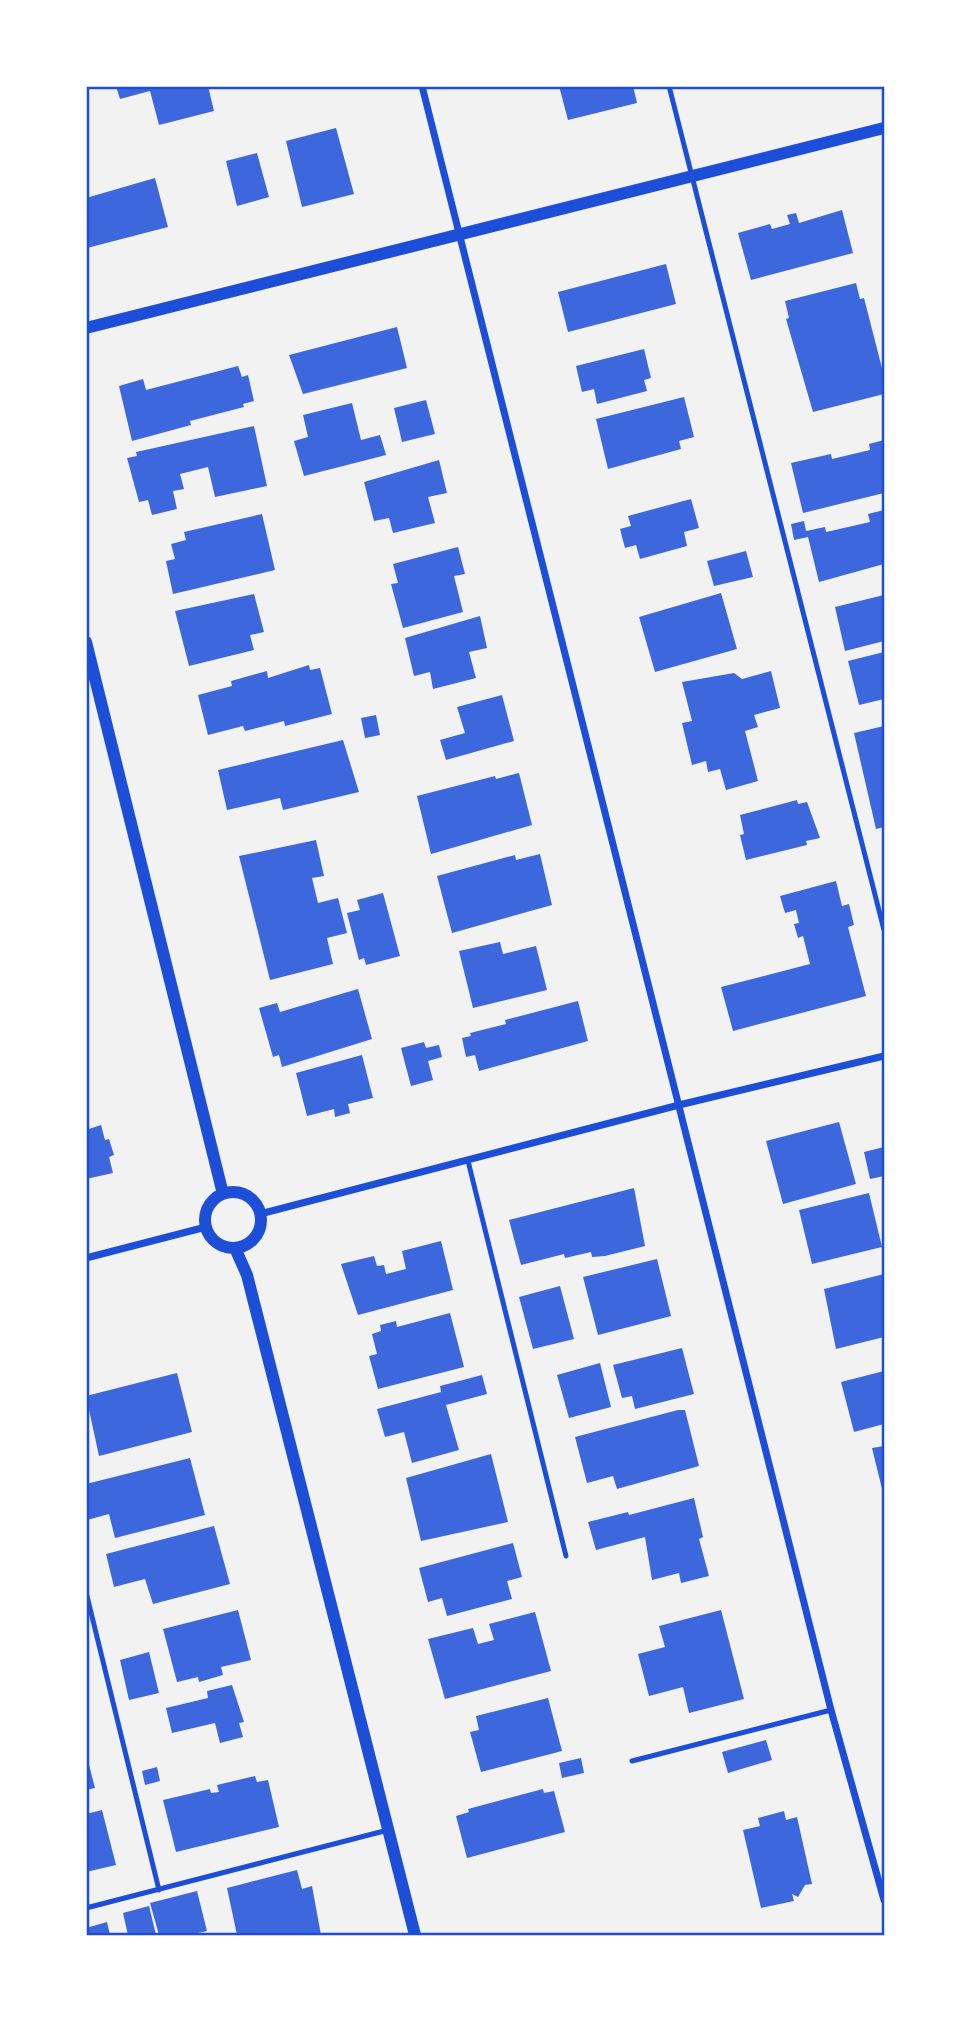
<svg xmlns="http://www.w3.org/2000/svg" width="970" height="2021" viewBox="0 0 970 2021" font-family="'Exo 2',sans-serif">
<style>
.building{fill:#3d67dc}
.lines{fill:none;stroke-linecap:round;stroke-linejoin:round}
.service{stroke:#1d4ed8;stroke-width:5}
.minor{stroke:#1d4ed8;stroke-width:7}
.tertiary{stroke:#1d4ed8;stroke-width:12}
.neatline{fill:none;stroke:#1d4ed8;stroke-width:2.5}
</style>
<rect width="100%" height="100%" fill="#f2f2f2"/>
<path class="building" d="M116 86H208L214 111 159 125 150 91 120 99Z
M559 86H633L637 103 568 120Z
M336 128 354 194 302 207 286 141Z
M257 153 269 197 237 206 226 161Z
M155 178 168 227 87 248 86 198Z
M842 210 853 253 751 280 738 233 770 224 772 229 790 224 787 215 796 213 799 223Z
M666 264 676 304 568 332 558 292Z
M856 283 860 299 864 298 884 376V394L813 412 786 319 789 318 785 301Z
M397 327 407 368 303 394 289 355Z
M644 349 651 378 644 380 647 391 597 404 594 389 582 392 576 366Z
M238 366 242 377 248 375 254 401 243 404 244 407 190 421 191 425 132 441 119 386 143 379 146 390Z
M684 397 694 437 679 441 681 449 608 469 596 419Z
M426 400 435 434 402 442 394 408Z
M352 403 361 440 380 435 386 455 304 476 294 441 308 437 303 415Z
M254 426 267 486 215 497 208 467 180 474 184 489 173 491 177 509 152 515 148 500 139 502 127 458 137 456 136 452Z
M884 440V493L803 513 791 463 831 454 832 459 870 450 869 444Z
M439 460 447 493 428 497 435 523 393 533 389 518 374 521 364 482Z
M691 499 699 528 684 532 687 546 640 559 636 545 625 548 620 529 631 526 628 516Z
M884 510V564L819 582 808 537 794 540 791 524 804 521 806 531 825 527 826 532 870 522 868 514Z
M262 514 275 570 173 594 166 561 175 559 171 544 186 540 184 532Z
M458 547 465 574 454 576 463 612 403 628 391 584 398 583 393 564Z
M746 551 753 577 714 586 707 561Z
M721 593 737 649 655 672 639 617Z
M254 594 264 632 250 635 254 650 189 666 175 611Z
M884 595V641L845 651 835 607Z
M480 616 487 648 469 652 476 678 433 689 430 672 414 676 405 638Z
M884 652V699L859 705 848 661Z
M309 665 310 670 320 668 332 714 285 726 284 721 245 731 243 726 208 735 198 695 232 686 231 681 267 671 268 678Z
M771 671 780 708 754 715 758 727 745 731 758 781 726 790 720 769 708 772 706 761 692 765 682 723 692 721 682 682 734 673 742 679Z
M502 695 514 741 446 760 440 740 465 733 457 707Z
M376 715 380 735 365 738 361 718Z
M884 726V827L876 829 854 733Z
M343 740 359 792 283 810 280 798 227 810 218 770Z
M519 773 532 825 431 854 417 796 495 776 496 779Z
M797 800 798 804 807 802 820 838 806 841 807 845 746 860 740 835 744 834 740 815Z
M316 840 324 876 312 878 318 903 338 898 347 933 327 938 333 964 270 980 239 856Z
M540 854 552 905 452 933 437 876 515 855 516 860Z
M836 881 842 906 849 904 854 925 848 927 866 996 733 1031 721 987 810 964 803 936 798 938 794 924 799 923 796 910 785 913 780 896Z
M383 893 400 956 366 965 364 958 359 960 347 913 360 910 357 900Z
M500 942 503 954 536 946 547 990 473 1008 459 951Z
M358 989 372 1039 282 1067 279 1055 273 1057 259 1008 277 1003 280 1012Z
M578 1001 588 1041 479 1071 475 1055 466 1057 462 1038 471 1036 470 1033 506 1024 505 1020Z
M424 1042 426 1048 439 1045 442 1057 428 1061 433 1080 411 1086 401 1048Z
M362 1055 373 1098 348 1104 350 1113 335 1117 334 1109 307 1116 296 1073Z
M839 1122 856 1184 783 1204 766 1141Z
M101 1125 105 1140 109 1139 114 1155 109 1157 113 1173 86 1179V1130Z
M884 1147V1176L870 1179 864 1152Z
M634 1188 645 1246 605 1256 592 1257 591 1252 565 1258 564 1254 521 1265 509 1220Z
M869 1193 882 1247 812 1264 799 1210Z
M441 1241 453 1290 358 1315 341 1264 374 1256 377 1266 384 1265 386 1274 406 1269 402 1251Z
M657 1259 671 1316 598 1335 583 1277Z
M884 1274V1337L836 1349 824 1289Z
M560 1286 574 1339 533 1349 519 1297Z
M450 1313 464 1367 378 1389 369 1356 377 1354 372 1334 381 1331 380 1325 396 1321 397 1327Z
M682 1348 694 1394 635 1409 632 1396 622 1398 613 1365Z
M600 1363 611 1407 569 1418 557 1375Z
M884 1371V1424L854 1432 841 1382Z
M177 1373 192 1432 99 1456 86 1396Z
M482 1375 487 1394 446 1405 459 1450 412 1463 404 1432 385 1437 377 1409 441 1392 440 1386Z
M678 1410H685L699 1466 617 1489 613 1476 587 1483 575 1437Z
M884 1446V1493H883L872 1448Z
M491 1454 508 1522 421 1541 406 1478Z
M190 1458 205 1515 115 1538 109 1514 87 1520 86 1484Z
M694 1498 703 1537 699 1539 709 1576 681 1583 679 1573 652 1580 645 1537 596 1550 588 1522 628 1512 629 1515Z
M214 1526 230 1584 153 1604 145 1579 114 1587 106 1554Z
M513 1543 522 1577 507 1581 512 1599 447 1616 442 1598 428 1602 419 1568Z
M238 1610 251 1660 221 1667 223 1675 199 1682 198 1677 177 1682 163 1629Z
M721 1610 744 1699 689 1713 683 1687 649 1696 638 1654 665 1647 659 1626Z
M535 1612 551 1671 445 1699 428 1639 473 1628 478 1644 494 1640 489 1624Z
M149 1652 159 1693 129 1700 120 1660Z
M232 1685 244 1722 239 1723 243 1737 220 1743 215 1723 172 1733 166 1708 208 1698 207 1691Z
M548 1698 562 1751 481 1772 470 1732 479 1730 476 1716Z
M766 1740 772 1760 728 1773 722 1752Z
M86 1753 95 1788 86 1790Z
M581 1758 584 1773 562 1778 559 1763Z
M157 1767 160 1781 145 1785 142 1771Z
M255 1776 257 1782 268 1780 279 1827 176 1852 163 1800 210 1789 211 1793 219 1792 217 1785Z
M543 1789 544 1793 554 1791 565 1832 467 1858 456 1816 469 1812 468 1809Z
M102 1810 116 1865 86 1872V1814Z
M784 1811 786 1820 797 1817 812 1884 805 1885 798 1897 792 1894 794 1901 761 1908 743 1830 760 1826 758 1818Z
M297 1870 302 1889 312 1886 321 1935H237L227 1888Z
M197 1891 207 1931 189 1935H159L150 1903Z
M149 1906 156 1935H128L123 1913Z
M107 1922 110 1935H86V1928Z"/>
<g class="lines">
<path class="service" d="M669 86 884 930
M468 1161 566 1556
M86 1592 159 1890
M632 1761 831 1710
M86 1908 388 1830"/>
<path class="minor" d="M422 86 831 1710 884 1900
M260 1214 679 1105 884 1056
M86 1258 206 1227"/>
<path class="tertiary" d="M86 328 884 128
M86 642 223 1194
M205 1220a28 28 0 1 1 56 0a28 28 0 1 1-56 0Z
M235 1248 247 1275 415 1935"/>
</g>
<rect width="970" height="2021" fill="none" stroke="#ffffff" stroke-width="175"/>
<rect x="88" y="88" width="795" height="1846" class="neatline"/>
</svg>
